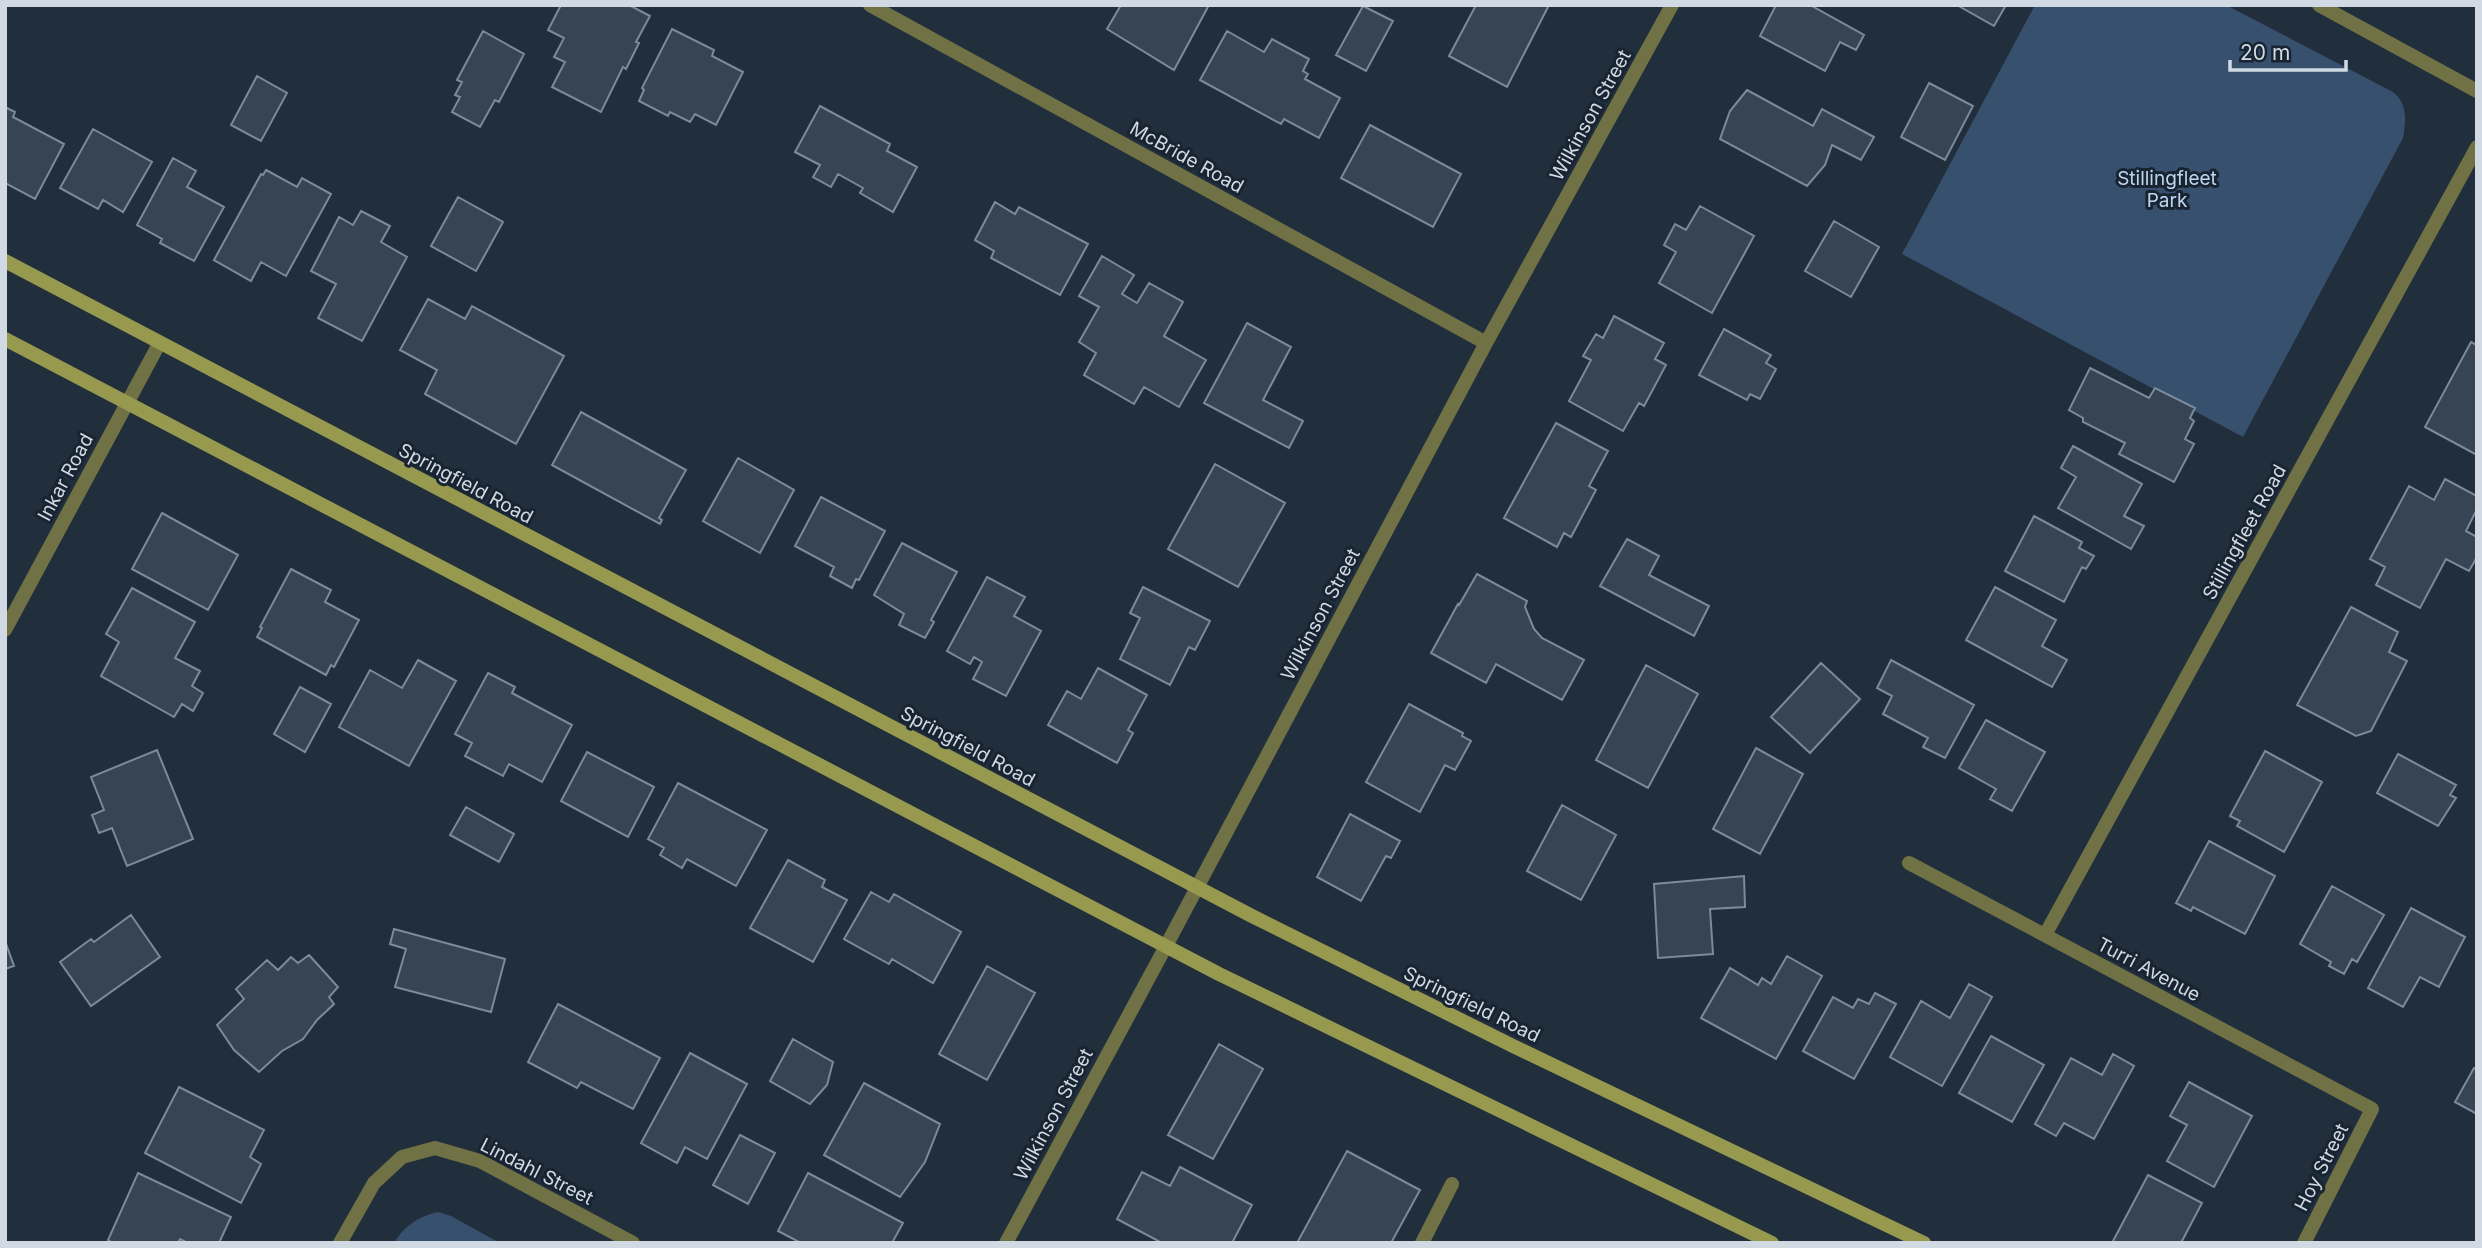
<svg xmlns="http://www.w3.org/2000/svg" width="2482" height="1248" viewBox="0 0 2482 1248" font-family="Inter,sans-serif">
<style>
.green{fill:#37506d}
.building{fill:#374454;stroke:#7b8a9c;stroke-width:2}
.lines{fill:none;stroke-linecap:round;stroke-linejoin:round}
.lane{stroke:#707245;stroke-width:14}
.street{stroke:#707245;stroke-width:14}
.secondary{stroke:#97994f;stroke-width:14}
.labels{text-anchor:middle;stroke-width:6;stroke-linejoin:round;paint-order:stroke}
.street-label{font-size:19px;fill:#d1d9e3;stroke:#182432}
.park-label{font-size:19px;fill:#bfd6f1;stroke:#182432}
</style>
<rect width="100%" height="100%" fill="#212e3c"/>
<path class="green" d="M2035 5H2226L2393 92C2408 104 2406 121 2403 138L2243 437 1902 254Z
M438 1212 451 1216 500 1243H394C404 1226 419 1216 438 1212Z"/>
<path class="building" d="M561 5H629L650 16 636 42 639 43 626 69 623 67 601 112 552 87 565 62 554 57 564 38 548 30Z
M1121 5H1209L1174 70 1107 29Z
M1476 5H1549L1507 87 1449 56Z
M1776 5H1810L1864 35 1856 50 1840 42 1825 71 1760 36Z
M1957 5H2006L1994 26Z
M1363 6 1393 21 1366 71 1336 55Z
M672 29 714 50 712 56 743 72 716 125 695 114 690 122 670 112 668 116 639 101 644 90 642 88Z
M483 31 524 54 499 102 495 100 480 127 452 112 460 97 455 95 462 82 457 80Z
M1227 31 1264 52 1272 39 1309 59 1303 71 1308 74 1305 79 1340 98 1319 138 1284 119 1281 124 1200 80Z
M257 76 287 93 261 141 231 125Z
M1929 83 1973 106 1945 160 1901 137Z
M1747 90 1813 126 1822 109 1874 137 1861 160 1832 145 1825 165 1807 186 1720 139 1730 111Z
M820 106 890 144 887 151 917 167 893 212 860 193 863 188 838 174 831 187 813 177 820 165 795 152Z
M5 107 15 112 13 117 64 144 35 199 5 183Z
M1370 125 1461 174 1433 227 1341 178Z
M93 129 152 162 123 212 103 200 98 209 60 188Z
M173 158 196 171 187 187 224 207 194 261 160 243 162 239 137 225Z
M266 170 297 187 302 178 331 194 286 276 261 262 251 281 214 260 261 174 263 175Z
M458 197 503 222 476 271 431 246Z
M995 202 1015 214 1019 207 1088 244 1060 295 991 258 994 251 975 240Z
M1700 206 1754 236 1712 313 1659 283 1676 252 1664 245 1675 224 1686 230Z
M361 211 390 226 381 242 407 257 362 341 318 318 336 284 311 271 339 217 353 225Z
M1834 221 1879 247 1851 297 1805 271Z
M1102 256 1134 275 1122 294 1137 303 1149 283 1183 302 1164 336 1206 360 1179 407 1144 387 1134 404 1084 375 1096 353 1079 342 1099 307 1079 296Z
M428 299 465 319 472 306 564 356 516 444 425 394 437 370 400 350Z
M1614 316 1664 343 1655 359 1666 365 1644 406 1639 403 1623 431 1569 401 1591 360 1583 356 1596 334 1603 338Z
M1247 323 1291 347 1263 400 1303 421 1289 448 1204 403Z
M1724 329 1771 355 1766 363 1776 369 1760 399 1750 394 1747 400 1699 375Z
M2471 342 2477 345V455L2425 427Z
M2090 368 2149 398 2155 388 2195 408 2190 418 2194 421 2185 439 2194 444 2174 482 2119 454 2125 443 2083 422V418L2069 410Z
M581 412 686 470 659 518 662 520 660 524 552 465Z
M1556 423 1608 451 1589 486 1596 490 1571 537 1564 533 1557 547 1504 518Z
M2073 446 2142 484 2124 516 2144 526 2131 549 2058 508 2076 477 2061 468Z
M738 458 794 490 760 553 703 521Z
M1215 464 1285 503 1238 587 1168 549Z
M2445 479 2477 496V509L2466 531 2477 537V557L2469 571 2446 559 2420 608 2376 585 2385 567 2370 559 2409 486 2434 500Z
M821 497 885 531 859 580 856 579 852 588 830 576 834 567 795 546Z
M162 513 238 555 208 610 132 569Z
M2034 516 2082 542 2079 548 2094 556 2086 569 2082 567 2064 602 2005 571Z
M1627 539 1659 556 1649 575 1709 606 1694 636 1600 586Z
M902 543 957 572 931 620 934 622 925 638 899 625 904 614 874 595Z
M291 569 331 590 325 602 359 620 334 667 331 665 326 675 257 637 262 628 260 627Z
M1477 574 1527 601 1525 607 1534 629 1542 638 1584 660 1562 700 1496 664 1486 683 1431 653 1458 604 1459 605Z
M987 577 1025 597 1014 616 1041 631 1006 696 973 679 982 662 974 657 970 664 947 651Z
M1143 587 1210 621 1195 650 1189 647 1170 685 1120 659 1140 618 1130 613Z
M1995 587 2056 620 2042 646 2067 660 2052 687 1966 640Z
M132 588 195 622 175 658 200 671 192 686 203 693 193 711 182 704 174 717 101 676 119 642 106 634Z
M2351 607 2398 632 2389 652 2407 661 2371 731 2356 736 2297 705Z
M418 660 456 681 409 766 339 727 370 670 402 688Z
M1891 660 1974 705 1945 758 1923 747 1928 738 1883 714 1892 696 1877 688Z
M1821 663 1860 699 1810 753 1771 717Z
M1646 665 1698 694 1648 788 1596 760Z
M1098 668 1147 695 1128 730 1133 733 1117 763 1048 725 1067 691 1081 699Z
M488 673 515 687 512 693 572 725 542 782 509 764 503 776 465 756 472 743 455 734Z
M300 687 331 704 305 752 274 734Z
M1409 704 1463 733 1462 736 1471 741 1455 770 1445 765 1420 812 1366 782Z
M1986 720 2045 752 2012 811 1990 799 1996 789 1959 768Z
M1756 748 1803 774 1760 854 1713 829Z
M157 750 193 839 127 866 112 828 99 833 92 815 104 810 91 777Z
M2265 751 2322 782 2284 852 2237 826 2240 821 2230 816Z
M587 752 654 787 628 837 561 801Z
M2398 754 2456 785 2450 795 2456 798 2438 826 2377 793Z
M678 783 767 830 736 886 687 859 682 868 660 855 664 848 648 839Z
M1562 805 1616 835 1581 900 1527 871Z
M466 807 514 834 499 862 450 835Z
M1350 814 1400 841 1391 858 1386 856 1361 901 1317 877Z
M2209 841 2275 876 2245 934 2193 907 2191 911 2176 903Z
M788 860 825 880 822 887 847 900 813 962 750 928Z
M1744 876 1745 907 1710 909 1713 954 1658 958 1654 884Z
M2332 886 2384 915 2357 962 2352 959 2344 974 2329 966 2331 962 2300 944Z
M871 892 889 902 894 894 961 932 933 983 892 959 889 964 844 939Z
M2411 908 2465 937 2439 987 2420 977 2403 1007 2368 988Z
M131 915 160 957 91 1006 60 962 91 939 94 942Z
M394 929 505 959 491 1012 395 987 406 949 390 944Z
M5 941 14 966 5 969Z
M309 955 338 987 329 997 334 1004 317 1020 303 1039 282 1051 259 1072 234 1050 217 1025 244 999 236 989 267 960 278 970 291 957 298 963Z
M1787 956 1822 976 1776 1059 1701 1018 1730 968 1758 985 1762 978 1771 984Z
M987 966 1035 993 987 1080 939 1054Z
M1969 984 1992 997 1942 1086 1890 1057 1921 1001 1950 1018Z
M1875 993 1896 1004 1854 1079 1803 1051 1833 997 1853 1008 1858 999 1869 1004Z
M558 1004 660 1058 633 1109 581 1082 577 1088 528 1062Z
M1991 1036 2044 1065 2012 1122 1959 1093Z
M793 1039 833 1062 827 1085 810 1104 770 1081Z
M1219 1044 1263 1069 1213 1159 1168 1135Z
M690 1053 747 1084 707 1159 685 1147 677 1163 641 1143Z
M2113 1054 2134 1066 2094 1139 2064 1123 2056 1136 2035 1124 2071 1058 2102 1075Z
M2474 1068 2477 1069V1114L2455 1102Z
M2189 1082 2252 1116 2214 1187 2167 1161 2187 1125 2170 1116Z
M864 1083 940 1124 925 1162 900 1197 824 1155Z
M179 1087 264 1130 250 1157 261 1164 241 1203 145 1153Z
M740 1135 775 1153 748 1204 713 1185Z
M1347 1151 1420 1190 1391 1243H1297Z
M1180 1167 1252 1205 1232 1243H1162L1117 1219 1142 1172 1170 1186Z
M138 1173 231 1217 219 1243H188L180 1239 178 1243H113L108 1240Z
M808 1173 903 1223 892 1243H801L778 1231Z
M2148 1175 2202 1203 2181 1243H2112Z"/>
<g class="lines">
<path class="lane" d="M1422 1243 1452 1184"/>
<path class="street" d="M870 5 1486 343
M2319 5 2477 91
M5 630 159 344
M1909 863 2372 1109 2304 1243
M2045 935 2477 147
M340 1243 374 1183 402 1157 435 1148 480 1161 633 1243
M1006 1243 1166 946 1486 343 1672 5"/>
<path class="secondary" d="M5 261 1250 915 1515 1047 1924 1243
M5 339 1219 974 1772 1243"/>
</g>
<g class="labels">
<g class="street-label">
<text transform="translate(1590 115) rotate(-61)" y="7">Wilkinson Street</text>
<text transform="translate(1187 157) rotate(29)" y="7">McBride Road</text>
<text transform="translate(65 477) rotate(-62)" y="7">Inkar Road</text>
<text transform="translate(466 483) rotate(28)" y="7">Springfield Road</text>
<text transform="translate(2244 532) rotate(-61)" y="7">Stillingfleet Road</text>
<text transform="translate(1320 614) rotate(-62)" y="7">Wilkinson Street</text>
<text transform="translate(968 746) rotate(28)" y="7">Springfield Road</text>
<text transform="translate(2149 969) rotate(28)" y="7">Turri Avenue</text>
<text transform="translate(1472 1004) rotate(26)" y="7">Springfield Road</text>
<text transform="translate(1053 1114) rotate(-62)" y="7">Wilkinson Street</text>
<text transform="translate(2321 1167) rotate(-63)" y="7">Hoy Street</text>
<text transform="translate(537 1171) rotate(27)" y="7">Lindahl Street</text>
</g>
<g class="park-label">
<text x="2167" y="185">Stillingfleet<tspan x="2167" dy="22">Park</tspan></text>
</g>
</g>
<rect width="2482" height="1248" fill="none" stroke="#d1d9e3" stroke-width="14"/>
<path d="M2230 60v10h116v-10" fill="none" stroke="#d1d9e3" stroke-width="3.5"/>
<text x="2240" y="60" font-size="21" fill="#d1d9e3" stroke="#182432" stroke-width="5" paint-order="stroke">20 m</text>
</svg>
